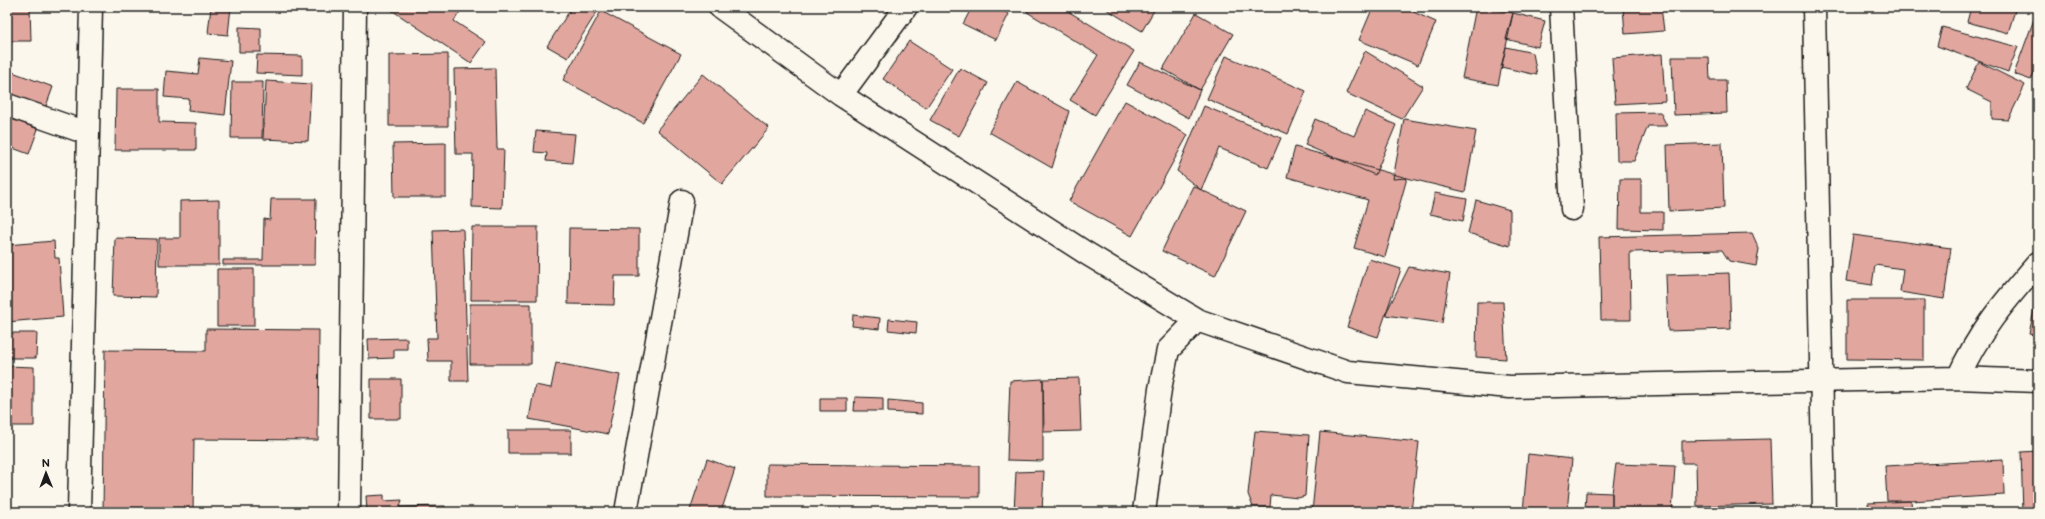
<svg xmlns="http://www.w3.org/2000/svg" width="2045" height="519" viewBox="0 0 2045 519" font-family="'Balsamiq Sans',sans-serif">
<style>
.building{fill:#e1a79f;stroke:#1c1c1c}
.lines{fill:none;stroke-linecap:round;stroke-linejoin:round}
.minor-casing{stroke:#1c1c1c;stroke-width:25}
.tertiary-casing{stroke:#1c1c1c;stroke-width:25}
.minor{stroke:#fbf7ec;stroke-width:22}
.tertiary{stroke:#fbf7ec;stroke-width:22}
</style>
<rect width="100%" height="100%" fill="#fbf7ec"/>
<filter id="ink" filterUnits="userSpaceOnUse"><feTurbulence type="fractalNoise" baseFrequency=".025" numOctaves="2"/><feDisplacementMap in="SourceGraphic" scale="8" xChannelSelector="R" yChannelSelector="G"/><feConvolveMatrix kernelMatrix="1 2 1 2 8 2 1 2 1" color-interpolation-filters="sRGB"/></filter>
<g filter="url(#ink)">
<path class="building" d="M7 7H30L31 41H7Z
M211 7H231L228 35 208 33Z
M387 7H463L454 21 486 42 471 63Z
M572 7H600L568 58 547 46Z
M972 7H995L1009 14 996 40 963 24Z
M1031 7H1061L1134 51 1095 115 1070 100 1098 55 1027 12Z
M1103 7H1156L1142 31Z
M1373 7H1402L1436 22 1418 65 1359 40Z
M1476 7H1486L1513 13 1498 85 1462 78Z
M1623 7H1661L1664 31 1625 34Z
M1971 7H2016L2008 33 1967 22Z
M601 11 681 54 643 123 563 80Z
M2037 11 2038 63 2031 80 2014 74Z
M1196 13 1233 34 1200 90 1163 69Z
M1513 13 1545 21 1538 47 1506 39Z
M239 27 261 28V52H239Z
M1942 27 2018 47 2008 72 1937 46Z
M909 41 952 69 926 108 883 79Z
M1506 47 1533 53 1537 75 1501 67Z
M1365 51 1423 86 1402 119 1346 93Z
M448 54V126H389V55Z
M1662 54 1665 101 1615 104 1612 58Z
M257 55 302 56V75L256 73Z
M1226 56 1306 91 1288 134 1207 99Z
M1672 57H1709L1710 80H1726L1727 113 1674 115Z
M200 58 231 61 225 115 188 111 189 99 164 97 166 71 198 74Z
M1140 62 1200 90 1189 118 1127 85Z
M1979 62 2025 85 2008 120 1992 119V102L1966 89Z
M495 68 497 149H504L502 208 472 207 473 154H456L454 69Z
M960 68 988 83 959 136 930 120Z
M7 70 53 87 45 109 7 96Z
M703 74 769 128 722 184 657 130Z
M266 81 311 84 308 141 263 139Z
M232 82H263L262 138H231Z
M1017 82 1069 111 1052 168 989 132Z
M116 89H159V122L196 123V150H115Z
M1125 101 1188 135 1132 236 1069 201Z
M1204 106 1281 138 1268 168 1219 148 1201 190 1177 171Z
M1365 111 1396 125 1375 175 1305 145 1315 119 1354 136Z
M1660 112 1667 126H1648L1634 161H1617L1616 113Z
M7 117 38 129 29 154 7 146Z
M1404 119 1476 131 1465 192 1407 178 1393 179Z
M536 131 575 134 572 163 546 161 547 153 534 152Z
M446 143V197H394L393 144Z
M1722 143 1724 208 1669 211 1667 145Z
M1295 147 1407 178 1385 257 1354 248 1368 200 1287 177Z
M1620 179H1641V212H1663V230L1619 229Z
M1193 186 1246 211 1215 276 1162 251Z
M1435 193 1467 199 1463 221 1430 214Z
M271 199H316L315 265H223V260H263L264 219 270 220Z
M219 200V265H159V238H180V201Z
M1476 200 1510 210V246L1468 233Z
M472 227H538L537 300H471Z
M569 228 639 229V276H615L614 305 568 304Z
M463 229 468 381H451V361H428L427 338H437L433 230Z
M1752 233 1759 249 1756 266 1729 261 1722 250 1630 252 1631 320H1601L1599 237Z
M1853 235 1951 248 1944 299 1900 292 1903 269 1875 265 1872 285 1846 281Z
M115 238 157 239 156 297 113 296Z
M54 241 55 258H59L63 317 7 322V245Z
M1369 259 1401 269 1378 337 1347 327Z
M1409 267 1450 274 1442 323 1385 315Z
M217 269H254V326H217Z
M1729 273 1731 329 1668 331 1666 275Z
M2038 290V336L2029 334Z
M1847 300H1924V360L1847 359Z
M1477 302H1503L1506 359 1476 357Z
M470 304H531V364H470Z
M853 315 880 318 879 329 852 326Z
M889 319 917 322 916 333 888 330Z
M206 329 319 330 318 440 194 439 193 512H103L105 350 206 351Z
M7 333H37L36 358H7Z
M407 338V349H394V358L369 359 368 339Z
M556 363 620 375 608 434 529 419 535 385 551 388Z
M7 366 34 367V426H7Z
M1079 378 1081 431 1044 432 1043 379Z
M371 379H401V419H371Z
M1043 379V461L1007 460 1010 381Z
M855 397 883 398V411H854Z
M820 398H847V411H820Z
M888 400 922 403V414L888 412Z
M508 430H571V453H508Z
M1255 431 1309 435 1305 496 1298 498 1271 495 1270 507H1253L1248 494Z
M1320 432 1419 442 1411 512H1312Z
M1770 439 1772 504 1697 506 1696 463H1682V441Z
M2038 451V512H2023L2021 452Z
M1528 454 1572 459 1567 512H1523Z
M707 459 735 469 721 512H697L690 510Z
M2003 460 2004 495 1911 501H1887L1885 466Z
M767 464 979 466V497L767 496Z
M1616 464 1675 466 1672 512H1612V493Z
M1044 471 1042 512H1014L1016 472Z
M1586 492 1612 493V512H1585Z
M384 495V501L402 500 400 507 445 506V512H367L366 496Z
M1911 501 1912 512H1869L1868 503Z"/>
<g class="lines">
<g class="minor-casing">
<path id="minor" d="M720 7 841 95 1086 253 1197 320 1348 372 1510 387 1958 378 2038 381
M1561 7 1572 209
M841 95 906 7
M7 105 87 133
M1958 378C1978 332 2005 301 2038 263
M79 512 91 7
M349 512 355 7
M626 512 682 201
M1144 512 1160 389 1168 350 1197 320"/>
</g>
<g class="tertiary-casing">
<path id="tertiary" d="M1814 7 1824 512"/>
</g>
<use href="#minor" class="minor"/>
<use href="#tertiary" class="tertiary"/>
</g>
</g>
<rect width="2045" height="519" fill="none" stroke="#fbf7ec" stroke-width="24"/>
<rect x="12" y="12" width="2021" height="495" fill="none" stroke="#1c1c1c" stroke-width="1.5" filter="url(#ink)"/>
<g transform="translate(46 473) rotate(359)" stroke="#fbf7ec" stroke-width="3" paint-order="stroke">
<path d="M0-3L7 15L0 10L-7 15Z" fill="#1c1c1c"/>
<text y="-6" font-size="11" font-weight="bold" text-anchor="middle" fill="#1c1c1c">N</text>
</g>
</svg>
